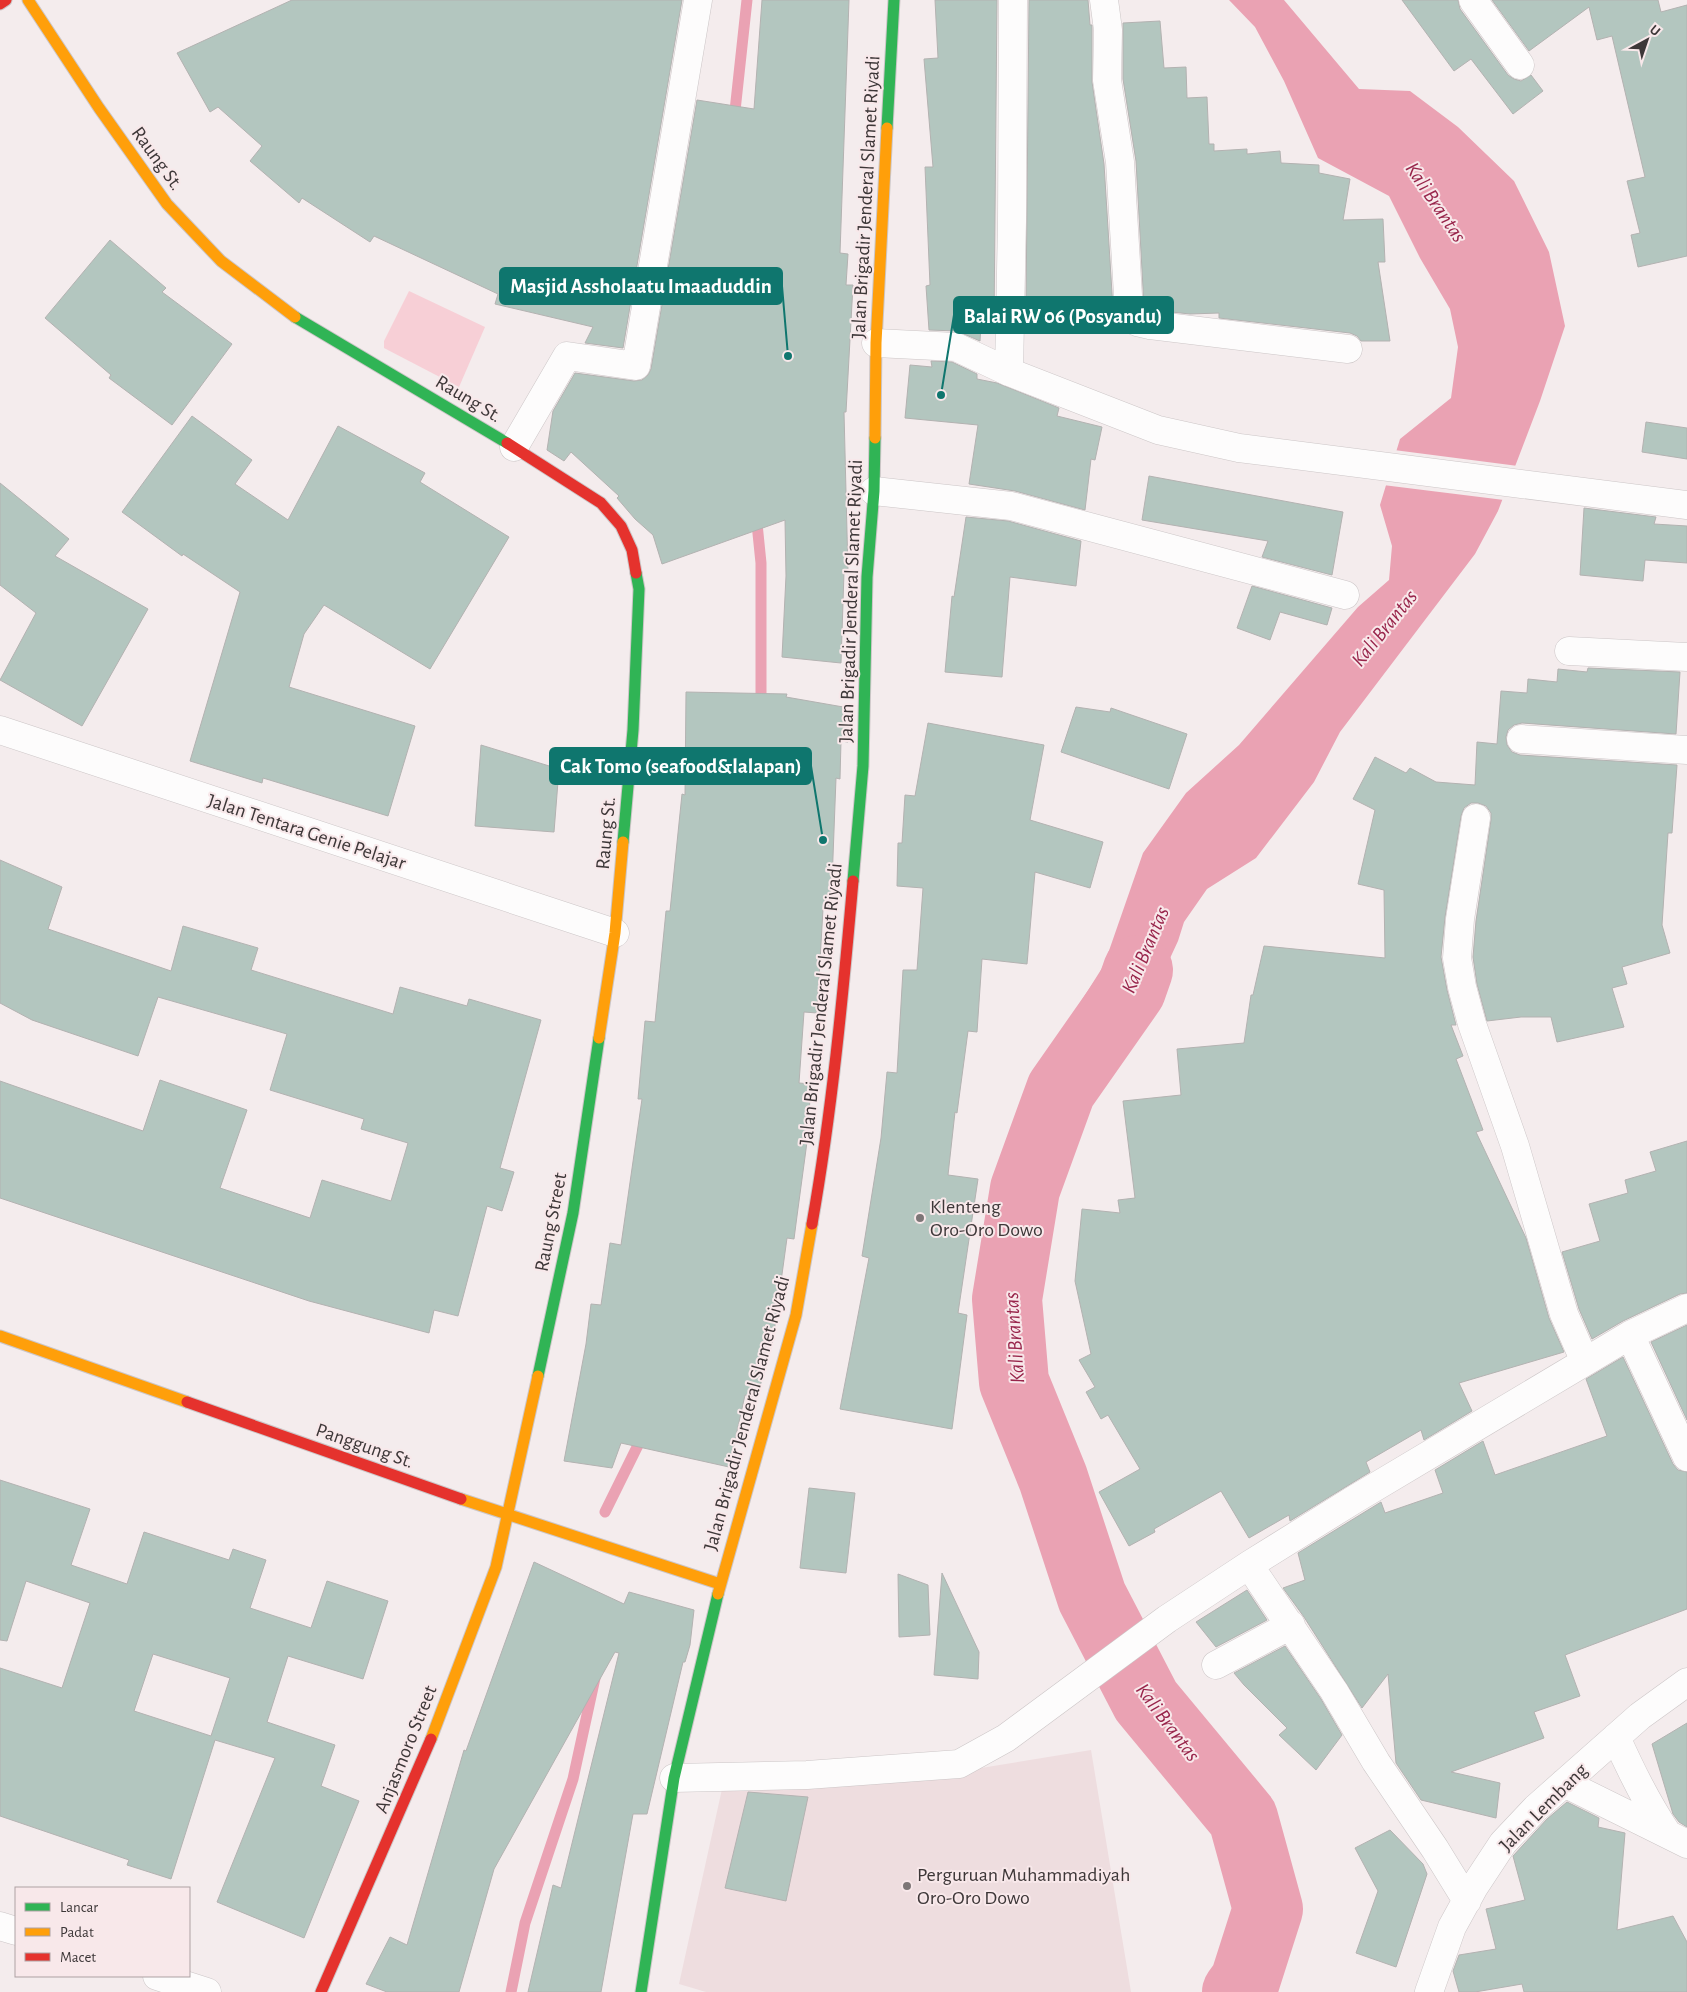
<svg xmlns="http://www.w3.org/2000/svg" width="1687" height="1992" viewBox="0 0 1687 1992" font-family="'Alegreya Sans',sans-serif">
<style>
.built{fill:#eedddf}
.green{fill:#f7cfd6}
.water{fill:#eaa2b3}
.pier{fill:#f4eced}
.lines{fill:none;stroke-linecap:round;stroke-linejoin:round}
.stream{stroke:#eaa2b3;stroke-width:11}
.river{stroke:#eaa2b3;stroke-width:70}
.building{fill:#b3c6bf;stroke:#b3b2b1;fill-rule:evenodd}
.street-casing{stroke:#ccc6c7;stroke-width:29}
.fast-casing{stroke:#ccc6c7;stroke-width:13}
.slow-casing{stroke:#ccc6c7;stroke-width:13}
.jam-casing{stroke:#ccc6c7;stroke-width:13}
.street{stroke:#fdfcfc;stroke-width:28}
.fast{stroke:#30b455;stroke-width:11}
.slow{stroke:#ff9f0a;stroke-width:11}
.jam{stroke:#e5322d;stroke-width:11}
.poi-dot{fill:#7d7677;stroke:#f8e8ea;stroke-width:2}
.labels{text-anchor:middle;stroke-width:4;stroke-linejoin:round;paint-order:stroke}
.street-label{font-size:20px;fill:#3d3738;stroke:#f8e8ea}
.poi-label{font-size:20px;fill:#3d3738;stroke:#f8e8ea;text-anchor:start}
.water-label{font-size:21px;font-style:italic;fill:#98254b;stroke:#f8e8ea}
.leader{fill:none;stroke:#0f766e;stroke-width:2}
.callout-dot{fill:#0f766e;stroke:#f8e8ea;stroke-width:2}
.callout{fill:#0f766e;stroke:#0f766e;stroke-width:2}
.callout-label{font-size:21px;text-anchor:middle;font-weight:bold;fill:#fff}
</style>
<rect width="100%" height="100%" fill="#f4eced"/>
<path class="built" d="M1091 1750 1131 1992H706L679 1984 722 1789 975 1769Z"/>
<path class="green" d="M409 291 485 327 459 387 384 348V341Z"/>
<path class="water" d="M1229 0H1284L1359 89 1410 91 1458 127 1514 181 1549 252 1565 326 1540 401 1498 511 1475 554 1340 732 1314 782 1256 858 1207 889 1184 922 1178 941 1140 1023 1117 1064 1056 1041 1104 965 1143 853 1186 793 1239 745 1358 607 1389 580 1392 546 1380 505 1400 439 1451 398 1458 347 1450 309 1420 258 1389 196 1318 158 1284 81 1255 27Z"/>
<path class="pier" d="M1394 450 1518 466 1504 500 1383 485Z"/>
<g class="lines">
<path class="stream" d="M734 120 747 0
M756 514 761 563V708
M605 1512 644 1433
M511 1992 525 1923 573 1779 595 1678"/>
<path class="river" d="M1138 970 1131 990 1061 1090 1025 1189 1007 1299 1014 1382 1053 1478 1092 1597 1146 1701 1243 1818 1268 1909 1245 1981 1237 1992"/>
</g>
<path class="building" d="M292 0H682L623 348 585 343 593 327 495 304 498 294 374 236 370 242 302 198 299 203 250 161 262 146 218 107 210 112 177 53Z
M762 0H849L840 253 848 254 846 285H853L846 412H844L848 572H844L841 663 782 657 786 576 785 520 662 564 653 535 635 519 617 498 619 496 571 452 564 461 547 450 553 411 575 373 634 381 642 380 648 375 651 369 697 100 754 109Z
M935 0H997L994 325H981L980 341 957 331 929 330 926 286 930 285 925 167H933L924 59 938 58Z
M1029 0H1088L1090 25H1092V82L1104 164 1113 309 1086 310 1026 308Z
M1402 0H1458L1460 9 1508 75 1514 79 1521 81 1531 75 1543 91 1513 114 1471 59 1454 71Z
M1492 0H1658L1661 12 1687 5V256L1638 267 1631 235 1640 233 1627 181 1645 177 1612 36 1597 40 1589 7 1529 51Z
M1160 21 1164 68 1186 67 1187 98 1207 97 1209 144H1214V151L1247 149V154L1280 151 1281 163 1319 165V173L1350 179 1343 220 1383 219 1385 262H1378L1390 341H1361L1357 336 1350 333 1219 318V313L1190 314 1153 310 1144 306 1136 161 1123 79V23Z
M110 240 166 288 162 292 232 344 172 425 109 378 111 375 45 318Z
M931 361 952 362 977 374V379L997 383 1059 408 1057 416 1102 427 1095 460 1091 459 1085 510 1015 491 969 484 978 425 905 418 910 365 932 367Z
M192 416 252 460 235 484 288 520 338 426 425 473 420 482 509 537 430 669 324 605 304 634 289 687 415 726 388 816 263 778 262 783 190 761 240 592 183 554 182 556 122 512Z
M1646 422 1687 428V459L1642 452Z
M1149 476 1343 512 1332 575 1262 557 1268 541 1142 520Z
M0 483 69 539 55 556 148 609 82 726 0 680 36 613 0 585Z
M1584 508 1656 517 1654 524 1687 526V563L1645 560 1643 581 1580 575Z
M966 517 1008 521 1081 541 1076 586 1010 577 1002 677 945 672 952 596 954 597Z
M1252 586 1332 608 1327 625 1280 612 1270 640 1237 628Z
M1588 668 1680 672 1676 734 1522 723 1514 725 1508 730 1506 737 1507 745 1512 752 1520 755 1677 765 1672 833H1668L1662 925 1670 953 1622 967 1627 984 1612 988 1624 1027 1557 1042 1551 1017H1521L1487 1021 1477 984 1473 957 1476 921 1491 820V813L1486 806 1478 803H1471L1464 808 1461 816 1445 917 1441 957 1447 990 1456 1025H1451L1463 1056 1456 1059 1483 1130 1476 1132 1526 1238 1549 1318 1564 1352 1459 1383 1472 1411 1424 1440 1421 1430 1366 1462 1370 1472 1290 1521 1289 1515 1249 1538 1221 1491 1154 1529 1155 1532 1129 1546 1099 1492 1140 1469 1108 1415 1101 1419 1086 1392 1095 1387 1079 1360 1091 1354 1075 1281 1082 1209 1120 1213 1118 1200 1135 1198 1123 1101 1181 1095 1177 1049 1244 1043 1251 995H1253L1264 946 1385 958 1384 890 1358 884 1375 810 1353 799 1375 757 1406 773 1410 768 1436 782 1475 785 1477 742 1497 744 1501 691 1527 693 1528 679 1557 682 1558 669 1587 672Z
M686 692 787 694 786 697 849 708 848 742 841 741 840 779 836 778 831 909H823L817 1013 804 1012 799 1083 811 1084 807 1142 797 1216 794 1239 787 1238 773 1340 757 1397 745 1395 729 1467 621 1443 612 1468 564 1461 586 1344 591 1304 601 1305 610 1243 621 1245 642 1099H638L645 1021 655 1022 666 911H670L682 794 685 795Z
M1076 707 1110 712 1111 708 1187 734 1169 789 1061 752Z
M928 723 1044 745 1030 820 1103 842 1090 888 1035 872 1027 964 982 959 977 1032 968 1031 957 1113 955 1112 948 1175 978 1179 958 1313 967 1315 952 1429 840 1409 869 1258 862 1256 881 1138 887 1072 897 1073 903 970H917L923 888 897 886 898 843H902L905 795 915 796Z
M481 745 559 769 554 832 475 826Z
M0 860 62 887 48 929 171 971 183 926 258 948 251 970 393 1014 400 987 467 1006 469 999 541 1020 500 1168 514 1172 502 1211 487 1206 458 1316 434 1310 429 1333 309 1301 0 1198V1081L143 1131 160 1080 247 1110 220 1188 310 1218 322 1180 391 1201 408 1143 361 1129 364 1119 270 1090 287 1034 158 997 138 1056 32 1020 0 1003Z
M1687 1141V1293L1680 1294 1623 1321 1592 1339 1579 1309 1562 1252 1600 1241 1589 1204 1628 1193 1625 1180 1656 1171 1650 1152Z
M1687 1325V1420L1651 1342Z
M1623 1357 1673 1464 1678 1470 1687 1472V1609L1565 1655 1580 1696 1534 1712 1544 1738 1451 1772 1500 1783 1496 1818 1421 1800 1396 1763 1388 1674 1362 1708 1304 1617 1283 1588 1305 1580 1298 1553 1381 1502 1385 1513 1443 1493 1435 1470 1483 1441 1495 1475 1607 1436 1586 1379Z
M0 1480 90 1509 71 1565 127 1584 144 1532 229 1560 233 1549 266 1560 250 1608 311 1628 327 1581 388 1601 363 1679 288 1656 267 1722 335 1745 321 1786 359 1801 304 1938 217 1902 275 1758 215 1740 171 1879 127 1865 129 1860 0 1816V1668L62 1688 90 1603 26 1581 7 1641 0 1640ZM153 1654 230 1678 211 1736 134 1711Z
M809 1488 855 1493 846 1573 800 1568Z
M534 1562 624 1604 629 1592 694 1610 690 1645 685 1662H683L647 1814H633L601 1992H528L553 1885 561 1888 619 1653 615 1652 494 1869 459 1992H387L366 1984 390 1937 407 1945 464 1750 466 1751Z
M942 1573 979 1652 978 1679 934 1675Z
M898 1574 928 1585 930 1635 899 1637Z
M1247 1590 1267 1620 1216 1647 1196 1622Z
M1285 1646 1321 1699 1342 1735 1316 1770 1279 1735 1287 1728 1244 1685 1234 1673Z
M1687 1723V1827L1679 1822 1673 1814 1652 1744Z
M748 1792 808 1797 786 1901 725 1888Z
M1567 1802 1599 1818 1598 1827 1625 1833 1617 1930 1673 1916 1687 1942V1992H1524L1522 1984 1475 1992H1459L1453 1971 1459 1955 1496 1949 1486 1909 1525 1900 1513 1856 1547 1819Z
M1390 1830 1423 1864 1427 1874 1396 1967 1356 1953 1378 1891 1355 1848Z"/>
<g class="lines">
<g class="street-casing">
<path id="street" d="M1104 0 1108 30 1107 80 1120 162 1129 312 1137 322 1150 325 1348 349
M1473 0 1520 65
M876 343 956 347 1009 372 1158 430 1239 448 1687 505
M1009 372 1012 221 1013 0
M514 447 567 356 636 366 698 0
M874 491 1011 506 1345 595
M1569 651 1687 657
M0 730 615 933
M1521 739 1687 750
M1476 818 1460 919 1457 958 1462 987 1472 1024 1515 1146 1564 1314 1585 1362
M1630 1335 1687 1457
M1249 1565 1334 1691 1376 1762 1435 1849 1467 1901
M1216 1665 1291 1625
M1616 1737C1631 1771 1647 1803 1667 1833
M674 1778 807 1775 959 1764 1006 1738 1167 1619 1249 1565 1355 1499 1630 1335 1687 1308
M1564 1783 1687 1844
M0 1926 16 1931
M157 1976 207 1992
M1429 1992 1452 1927 1474 1887 1503 1843 1536 1808 1640 1716 1687 1682"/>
</g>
<g class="fast-casing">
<path id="fast" d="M887 128 894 0
M295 317 507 443
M623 842 633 730 639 589 636 573
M853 881 863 766 867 577 874 491 875 438
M538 1376 573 1213 599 1038
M641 1992 674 1778 718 1594"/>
</g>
<g class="slow-casing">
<path id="slow" d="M28 0 99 108 167 204 221 261 295 317
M875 438 876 343 887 128
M599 1038 615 933 623 842
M0 1336 187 1402
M461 1499 720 1584
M718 1594 796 1315 812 1224
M431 1739 496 1567 538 1376"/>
</g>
<g class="jam-casing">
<path id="jam" d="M0 4 6 0
M507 443 601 503 621 526 632 550 636 573
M812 1224C832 1111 843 995 853 881
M187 1402 461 1499
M321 1992 431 1739"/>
</g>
<use href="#street" class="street"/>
<use href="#fast" class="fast"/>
<use href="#slow" class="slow"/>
<use href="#jam" class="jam"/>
</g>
<g class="poi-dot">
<circle cx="920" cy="1218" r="5"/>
<circle cx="907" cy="1886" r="5"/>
</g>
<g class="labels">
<g class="street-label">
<text transform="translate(158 158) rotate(54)" y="7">Raung St.</text>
<text transform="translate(865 197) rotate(-87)" y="7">Jalan Brigadir Jenderal Slamet Riyadi</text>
<text transform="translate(469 398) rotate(31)" y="7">Raung St.</text>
<text transform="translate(850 601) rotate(-88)" y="7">Jalan Brigadir Jenderal Slamet Riyadi</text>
<text transform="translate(307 831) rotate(18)" y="7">Jalan Tentara Genie Pelajar</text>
<text transform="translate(605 833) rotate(-85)" y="7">Raung St.</text>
<text transform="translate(820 1004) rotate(-84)" y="7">Jalan Brigadir Jenderal Slamet Riyadi</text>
<text transform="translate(550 1222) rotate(-79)" y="7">Raung Street</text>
<text transform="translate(746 1413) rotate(-75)" y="7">Jalan Brigadir Jenderal Slamet Riyadi</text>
<text transform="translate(365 1445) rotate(19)" y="7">Panggung St.</text>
<text transform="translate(405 1749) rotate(-68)" y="7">Anjasmoro Street</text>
<text transform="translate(1543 1807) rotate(-45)" y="7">Jalan Lembang</text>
</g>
<g class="poi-label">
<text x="930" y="1213">Klenteng<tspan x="930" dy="23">Oro-Oro Dowo</tspan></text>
<text x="917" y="1881">Perguruan Muhammadiyah<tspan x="917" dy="23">Oro-Oro Dowo</tspan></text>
</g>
<g class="water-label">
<text transform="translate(1436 202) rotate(56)" y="7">Kali Brantas</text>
<text transform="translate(1384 628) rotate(-51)" y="7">Kali Brantas</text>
<text transform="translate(1145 950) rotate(-67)" y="7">Kali Brantas</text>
<text transform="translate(1014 1338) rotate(-94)" y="7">Kali Brantas</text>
<text transform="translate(1168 1722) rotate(53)" y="7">Kali Brantas</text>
</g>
</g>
<path class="leader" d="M788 356L782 286M941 395L954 315M823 840L811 766"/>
<g class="callout-dot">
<circle cx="788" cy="356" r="5"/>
<circle cx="941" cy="395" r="5"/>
<circle cx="823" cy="840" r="5"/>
</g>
<g class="callout">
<rect x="500" y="268" width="282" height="36" rx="5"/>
<rect x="954" y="297" width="219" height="36" rx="5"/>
<rect x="550" y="748" width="261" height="36" rx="5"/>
</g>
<g class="callout-label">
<text x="641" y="293">Masjid Assholaatu Imaaduddin</text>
<text x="1063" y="323">Balai RW 06 (Posyandu)</text>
<text x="681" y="773">Cak Tomo (seafood&amp;lalapan)</text>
</g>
<rect x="15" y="1887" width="175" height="90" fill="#f8e8ea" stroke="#ada1a3"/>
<rect x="25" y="1903" width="25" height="8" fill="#30b455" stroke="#ada1a3"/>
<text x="60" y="1912" font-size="15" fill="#3d3738">Lancar</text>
<rect x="25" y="1928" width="25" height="8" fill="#ff9f0a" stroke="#ada1a3"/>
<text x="60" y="1937" font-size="15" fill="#3d3738">Padat</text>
<rect x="25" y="1953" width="25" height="8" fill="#e5322d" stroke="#ada1a3"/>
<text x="60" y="1962" font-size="15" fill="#3d3738">Macet</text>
<g transform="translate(1647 40) rotate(40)" stroke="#f8e8ea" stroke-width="4" paint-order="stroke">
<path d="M0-4L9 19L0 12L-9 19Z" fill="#3d3738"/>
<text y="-8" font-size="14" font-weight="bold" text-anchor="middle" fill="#3d3738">U</text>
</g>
</svg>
